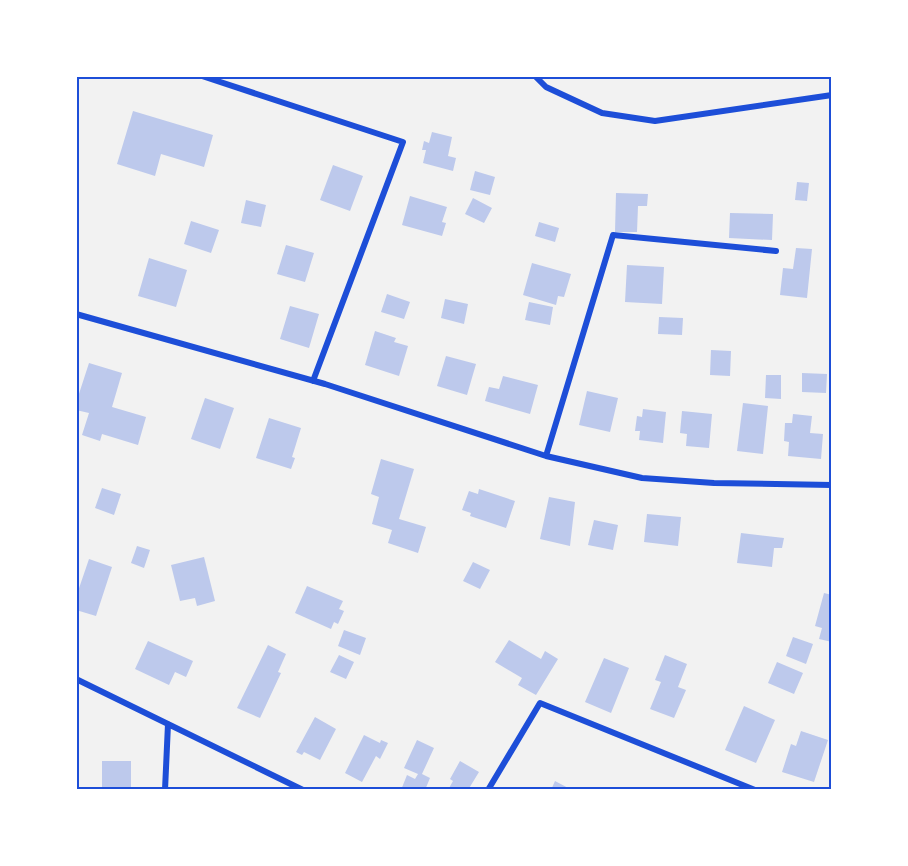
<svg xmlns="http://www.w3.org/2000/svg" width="908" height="866" viewBox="0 0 908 866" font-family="Figtree,sans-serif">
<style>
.building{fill:#bdc9ec}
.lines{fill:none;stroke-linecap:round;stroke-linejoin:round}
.minor{stroke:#1d4ed8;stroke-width:6}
.neatline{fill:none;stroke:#1d4ed8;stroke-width:2}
</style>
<rect width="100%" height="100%" fill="#f2f2f2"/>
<path class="building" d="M133 111 213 135 204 167 161 154 155 176 117 164Z
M432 132 452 137 448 156 456 158 453 171 423 163 426 150H422L424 141 429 143Z
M333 165 363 176 350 211 320 200Z
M475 171 495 177 490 195 470 190Z
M797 182 809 183 807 201 795 200Z
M616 193 648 194 647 206H638L637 232H615Z
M410 196 447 207 442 222 446 223 442 236 402 225Z
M473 198 492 208 484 223 465 214Z
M246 200 266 205 261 227 241 223Z
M730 213 773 214 772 240 729 238Z
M191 221 219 230 211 253 184 244Z
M539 222 559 228 555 242 535 236Z
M286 245 314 253 305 282 277 274Z
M796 248 812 249 807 298 780 295 783 268 793 269Z
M149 258 187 270 176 307 138 296Z
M532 263 571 274 564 297 558 296 556 305 523 295Z
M627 265 664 267 662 304 625 302Z
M387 294 410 302 404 319 381 312Z
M445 299 468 304 464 324 441 318Z
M529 302 553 307 550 325 525 320Z
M290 306 319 314 309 348 280 339Z
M659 317 683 318 682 335 658 334Z
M375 331 396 338 394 342 408 346 399 376 365 365Z
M711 350 731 351 730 376 710 375Z
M446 356 476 364 467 395 437 386Z
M89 363 122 373 112 407 146 417 138 445 102 434 100 441 82 435 89 413 76 410V403Z
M802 373 827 374 826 393 802 392Z
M766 375H781V399L765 398Z
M503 376 538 385 530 414 485 401 489 387 499 389Z
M587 391 618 398 610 432 579 425Z
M205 398 234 408 220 449 191 439Z
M743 403 768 406 763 454 737 451Z
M643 409 666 412 663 443 639 440 640 431H635L637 416 642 417Z
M682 411 712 414 709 448 686 446 687 434 680 433Z
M793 414 812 416 810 433 823 434 821 459 788 456 789 442 784 441 785 423H792Z
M269 418 301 428 292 457 295 458 291 469 256 458Z
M381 459 414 469 399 519 426 527 418 553 388 543 392 530 372 524 379 497 371 494Z
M102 488 121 494 114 515 95 508Z
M479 489 515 501 506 528 470 516 471 513 462 510 469 491 478 494Z
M549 497 575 502 570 546 540 539Z
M647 514 681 517 678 546 644 542Z
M594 520 618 525 613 550 588 545Z
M741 533 784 538 782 548H774L772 567 737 563Z
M137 546 150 550 144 568 131 563Z
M204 557 215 601 197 606 195 598 180 601 171 565Z
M89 559 112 567 96 616 76 610V597Z
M473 562 490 570 480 589 463 581Z
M307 586 343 601 339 609 344 611 338 624 334 622 331 629 295 613Z
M824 593 832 595V642L819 639 822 628 815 626Z
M344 630 366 638 360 655 338 646Z
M793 637 813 644 806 664 786 656Z
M509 640 541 659 545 651 558 659 536 695 518 685 522 678 495 662Z
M148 641 193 661 186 677 175 672 169 685 135 669Z
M268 645 286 654 278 672 281 673 260 718 237 708Z
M339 655 354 662 346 679 330 672Z
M665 655 687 664 678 687 686 690 674 718 650 709 661 682 655 680Z
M604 658 629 668 611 713 585 702Z
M777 662 803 673 794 694 768 683Z
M744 706 775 720 756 763 725 750Z
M315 717 336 729 320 760 304 752 302 755 296 752Z
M801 731 828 740 814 782 782 772 791 744 796 746Z
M364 735 380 743 381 740 388 743 380 759 376 756 362 782 345 773Z
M417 740 434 748 422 774 430 778 425 790H401L407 775 415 779 418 774 404 768Z
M102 761H131V790H102Z
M460 761 479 772 468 790H448L453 781 450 779Z
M555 781 572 790H551Z"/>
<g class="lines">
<path class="minor" d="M202 76 403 142 313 381
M535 76 546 87 602 113 655 121 832 95
M76 314 325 384 546 456 642 478 714 483 832 485
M546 456 613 235 776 251
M76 679 303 790
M165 790 168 724
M488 790 540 703 755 790"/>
</g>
<rect width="908" height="866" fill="none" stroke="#ffffff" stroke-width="156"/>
<rect x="78" y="78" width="752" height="710" class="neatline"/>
</svg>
